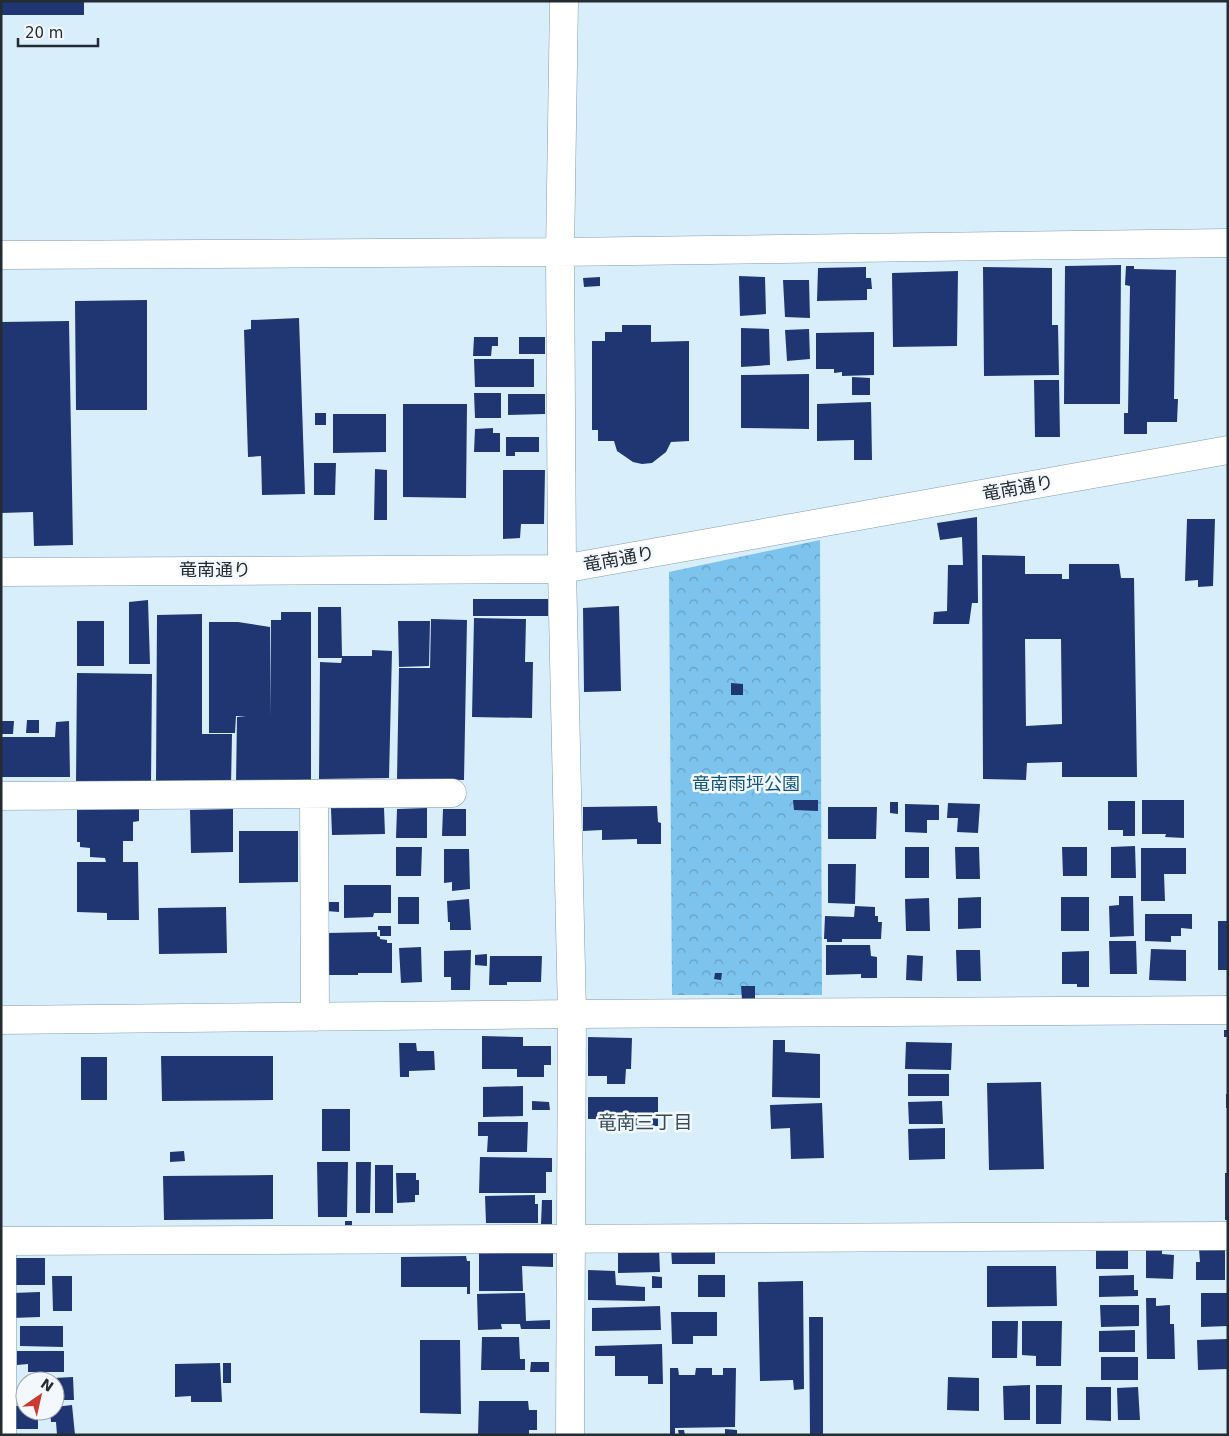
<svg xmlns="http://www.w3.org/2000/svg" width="1229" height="1436" viewBox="0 0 1229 1436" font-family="'DejaVu Sans','Noto Sans JP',sans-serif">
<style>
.park{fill:url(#park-crowns)}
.building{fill:#1f3672;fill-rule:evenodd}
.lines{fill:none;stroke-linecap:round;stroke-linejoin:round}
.minor-casing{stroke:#829baa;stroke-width:29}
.tertiary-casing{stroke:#829baa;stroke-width:29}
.minor{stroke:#fff;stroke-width:28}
.tertiary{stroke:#fff;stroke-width:28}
.labels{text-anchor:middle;stroke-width:5;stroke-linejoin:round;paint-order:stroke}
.street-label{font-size:18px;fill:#222c32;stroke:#f3f8fc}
.park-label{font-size:18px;fill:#135676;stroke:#f3f8fc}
.neighbourhood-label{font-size:19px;fill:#364c59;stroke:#f3f8fc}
</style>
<defs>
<pattern id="park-crowns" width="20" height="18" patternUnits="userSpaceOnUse" patternTransform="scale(1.25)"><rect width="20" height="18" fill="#7cc4ed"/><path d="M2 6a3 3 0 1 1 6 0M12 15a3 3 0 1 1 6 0" fill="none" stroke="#659fc1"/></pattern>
</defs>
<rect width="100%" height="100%" fill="#d9eefb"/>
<path class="park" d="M820 540 822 995H672L669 572Z"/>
<path class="building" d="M1 1H84V15H1Z
M1121 265 1120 404H1064L1065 266Z
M1126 266H1134V269L1176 270 1174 399H1178L1177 422H1147V434H1124V413H1128L1130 286 1125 285Z
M866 267V278H871L872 289H867V300L817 301 818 268Z
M983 267 1052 268V325H1058L1059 375 984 376Z
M958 271 957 346 893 347 892 273Z
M739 276 765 277 766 314 740 316Z
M600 277V286L584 287 583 278Z
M783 280H809L810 318 785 317Z
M147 300V410H76L75 301Z
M299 318 305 494 262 495 261 456 248 457 244 330 251 329V320Z
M69 321 73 545 34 546 33 512 1 513V322Z
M622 325H651V342L689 341V441L671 442 666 452 652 463 642 464 633 462 617 451 614 441H598V430H592V341H605V332H622Z
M741 328 769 329 770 365 741 367Z
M809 329 810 359 787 361 785 330Z
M874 332V375L842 376V372L834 373V369H816V333Z
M474 337H498V346H492L491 356H473Z
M519 337H545V354H519Z
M474 359H534V387H475Z
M809 374V429L741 428V375Z
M852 377 870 378V395H852Z
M1034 380H1059L1060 437H1035Z
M474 393H501V418H475Z
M508 394H545V414L508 415Z
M871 402 872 460H854V440L817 441V404Z
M403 404H467L466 498 403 497Z
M315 413H326V425H315Z
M333 414H386V452L333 453Z
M493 428V433H500V452H474L475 429Z
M506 437H539V452H515V456H506Z
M314 463H336L335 495H314Z
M375 469 387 470V520H374Z
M503 470H545L544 524H521L520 538 503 539Z
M977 517 978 603H972L969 624H933L934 612 947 611 948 565H963L962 537 940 540 937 523Z
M1187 519H1215L1213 586 1198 587V580L1185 581Z
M982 555 1025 556V574H1062V579H1069V564H1119L1121 578H1134L1137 777H1062V762L1027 763 1026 780 983 779ZM1025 639H1061L1062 724 1026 726Z
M473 599H548V616H473Z
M148 600 150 664H129V602Z
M619 606 621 691 584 692 583 608Z
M318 607H341L342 656H372V650L392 651 389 778 319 779 320 662 341 663 342 658H318Z
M281 612H311V783H236L237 717 246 716H236L235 733H209V622H238L270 627V717L271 620H281Z
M202 614V734H232L231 786 156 784 157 615Z
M474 618 526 619 525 662H533L532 718 472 717Z
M431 619 467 620 464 780 397 779 399 668H430Z
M77 621H104V666H77Z
M398 621H430L429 666 399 667Z
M77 673 152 674 151 785 76 784Z
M731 683 743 684V695H731Z
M27 720H39V733H26Z
M2 721H14L13 734H2Z
M69 721 70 777H1V737H55L56 722Z
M793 800H818V811L794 810Z
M1142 800H1184V838L1165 837 1166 834H1142Z
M1108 801H1135V836H1123V830H1108Z
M890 802H898V814L890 813Z
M948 803 980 804 978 833 957 832 958 818H947Z
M905 804 939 805V820H927V833L905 832Z
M657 806 658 822 661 823V844H637V839L602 840V830L583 831V807Z
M828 807H877L876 839H828Z
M331 808H384L385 834 332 835Z
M427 808V838H396L397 809Z
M77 809H139V821L133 822V841H123V862H138L139 920H107V913L77 912V862H106L105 858 90 857V848L80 847V842H77Z
M233 809V852L191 853 190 810Z
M443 809H466V836H442Z
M239 831H298V882L239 883Z
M1135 846 1136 878H1111V847Z
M396 847H422L421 876H396Z
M905 847H929V878H905Z
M955 847H979L980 879H956Z
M1062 847H1087V876H1063Z
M1141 848H1186V874H1164L1165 901H1141Z
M444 849H469L470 889 452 891V882L444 883Z
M828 864H856L855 904 828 903Z
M344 885H391V913H374L373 917 344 918Z
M1119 896H1133L1134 936 1110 937 1109 906 1119 905Z
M398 897H419V924H398Z
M981 897V928L958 929V898Z
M1061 897H1089V931H1061Z
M929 898 930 931H906L905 899Z
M469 899 471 930H450V922H448L447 901Z
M326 902H339V912L326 911Z
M855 906 875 907V916H878V922H882L881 939H842V942H827V939H824L825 916 854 917Z
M226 907 227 953 159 954 158 908Z
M1145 914H1192V929L1181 928V936H1171V942L1145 941Z
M1218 921H1228V970H1218Z
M378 926H391V936H380V930H378Z
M377 932V936L380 937V939L387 940V943H392V973H358V975H324L327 933Z
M1109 941H1136L1137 974H1110Z
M826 945H870L871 956 877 957V978H861V974L826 975Z
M421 947 422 982 401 983 399 948Z
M1151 949 1186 950V981L1149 980Z
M471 950 470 990H451V977H444V951Z
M956 950H980L981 981H957Z
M1089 951V987H1077V984H1062V952Z
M487 954V966L475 965V955Z
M907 955 923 956 922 981 906 980Z
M490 956H542L541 982H507V985H489Z
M715 973H722L721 980 714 979Z
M741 986H755V999L742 1000Z
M1224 1030H1228V1037H1224Z
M482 1036 523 1037V1046H551V1065H544V1077H517V1069H482Z
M588 1037 632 1038 631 1069H626L625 1084H607V1076H588Z
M773 1040H785V1052L820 1054V1098L772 1097Z
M906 1042 952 1043 951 1070 905 1069Z
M399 1043H416L417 1051H434L435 1070 409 1071V1077H400Z
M161 1056H273V1100L162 1101Z
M81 1057H107V1100H81Z
M908 1074H949V1096H908Z
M1041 1082 1044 1169 989 1170 987 1083Z
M523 1086V1116L483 1117V1087Z
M1226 1094H1228V1108H1226Z
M588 1097H658V1126H614V1119H588Z
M532 1101 549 1102 550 1110H532Z
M942 1101 943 1124H909L908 1102Z
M822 1103 824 1158 791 1159 790 1128 771 1129 770 1105Z
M322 1109H350V1151H322Z
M478 1122H528L527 1152H487L488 1136H478Z
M945 1128V1159L909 1160 908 1129Z
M184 1151 185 1161 170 1162V1152Z
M480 1157 552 1158V1172H546V1193H479Z
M317 1162H348L347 1217H318Z
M356 1162H371L370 1213H356Z
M375 1165H393V1213H375Z
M396 1173H416V1180H419V1195H415V1202L397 1203Z
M1225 1173H1228V1220H1225Z
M273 1175V1219L164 1220 163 1176Z
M535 1195V1204H538V1223H486L485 1196Z
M542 1200H552V1224H541Z
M345 1221H352V1229H345Z
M553 1246V1267L522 1266 523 1291H479V1251Z
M618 1248H659L660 1272 618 1273Z
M671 1248H715V1264H672Z
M1146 1248H1162V1254L1174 1255 1173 1279 1146 1278Z
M1096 1249 1128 1250V1269H1096Z
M1199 1249H1225V1280H1196V1262H1200Z
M466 1256 467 1261H470V1294H467V1287H401V1257Z
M13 1258H45V1285H13Z
M987 1266H1056L1057 1306 987 1307Z
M588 1270 615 1271 616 1285 645 1287V1301L588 1300Z
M698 1275H725V1297H698Z
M1134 1275V1290H1138V1296L1099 1297V1276Z
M52 1276H72V1311H53Z
M652 1276 662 1277V1288H652Z
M803 1281 804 1389 794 1390 793 1380 760 1381 758 1282Z
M40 1292V1317L12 1318V1293Z
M525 1293 526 1321 550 1320V1329H521L520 1324H501L502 1329 478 1330 477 1294Z
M1201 1293H1227L1228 1326 1201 1327Z
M1146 1298H1156V1306L1170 1305V1324H1174L1175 1359H1147Z
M1100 1305H1139V1326L1101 1327Z
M660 1306 661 1330 592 1331V1308Z
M671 1312H717V1336H693V1344H672Z
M809 1317H823V1435H810Z
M992 1321H1018L1017 1358H992Z
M1022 1321H1062L1061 1366H1036V1356L1022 1355Z
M20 1326H63V1347L20 1346Z
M1135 1330V1352H1099V1331Z
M482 1337H519L520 1359H525V1370H481Z
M1227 1339 1228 1369 1198 1370 1197 1340Z
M420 1340H460L461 1414 420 1413Z
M662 1344 663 1384H648V1376H615V1356H595V1346Z
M17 1351H64V1372H28V1364L17 1365Z
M1101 1357H1138V1380H1101Z
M531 1362H549V1372H530Z
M220 1363 222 1402H191V1396L175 1397V1364Z
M223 1363H231V1383H223Z
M670 1368H678L679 1375H695L696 1368H712V1375H723V1368H736L735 1427 675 1428V1435H670Z
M73 1377 74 1400H55V1381H36L35 1379Z
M948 1377 979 1378V1411L947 1410Z
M1030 1385V1420H1004L1003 1386Z
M1036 1385H1062L1061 1424H1036Z
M1086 1387H1111V1421L1086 1420Z
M1138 1387 1140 1420H1118L1117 1388Z
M479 1401H528L529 1410H537V1430H529V1435H478Z
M72 1405 75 1435H57L56 1422H51L50 1411H55V1407Z
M8 1406H25V1411H38V1429H9Z
M725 1429 737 1430V1435H725Z
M678 1430H684L685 1435H679Z"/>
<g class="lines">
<g class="minor-casing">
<path id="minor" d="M564 1 560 252 562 569 572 1014 570 1435
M1 255 560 252 1228 243
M314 794 315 1017
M1 796 452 793
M1 1020 572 1014 1228 1010
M1 1241 1228 1236
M2 1241V1435"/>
</g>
<g class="tertiary-casing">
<path id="tertiary" d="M1 572 562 569 1228 450"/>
</g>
<use href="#minor" class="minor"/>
<use href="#tertiary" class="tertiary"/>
</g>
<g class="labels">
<g class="street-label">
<text transform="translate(1018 488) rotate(-10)" y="6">竜南通り</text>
<text transform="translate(619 559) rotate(-10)" y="6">竜南通り</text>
<text x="215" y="576">竜南通り</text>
</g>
<g class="park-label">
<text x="746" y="790">竜南雨坪公園</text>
</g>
<g class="neighbourhood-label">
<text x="645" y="1129">竜南三丁目</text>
</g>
</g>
<rect width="1229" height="1436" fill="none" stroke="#222c32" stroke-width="5"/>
<g transform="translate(40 1396) rotate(34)"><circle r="24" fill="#f3f8fc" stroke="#9fa6ab"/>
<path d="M0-4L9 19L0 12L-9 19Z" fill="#c93b31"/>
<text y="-8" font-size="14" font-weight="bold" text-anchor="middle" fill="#222c32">N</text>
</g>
<path d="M18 38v8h80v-8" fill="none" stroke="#222c32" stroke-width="2.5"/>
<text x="25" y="38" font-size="15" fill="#222c32" stroke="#f3f8fc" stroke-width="4" paint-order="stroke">20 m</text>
</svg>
